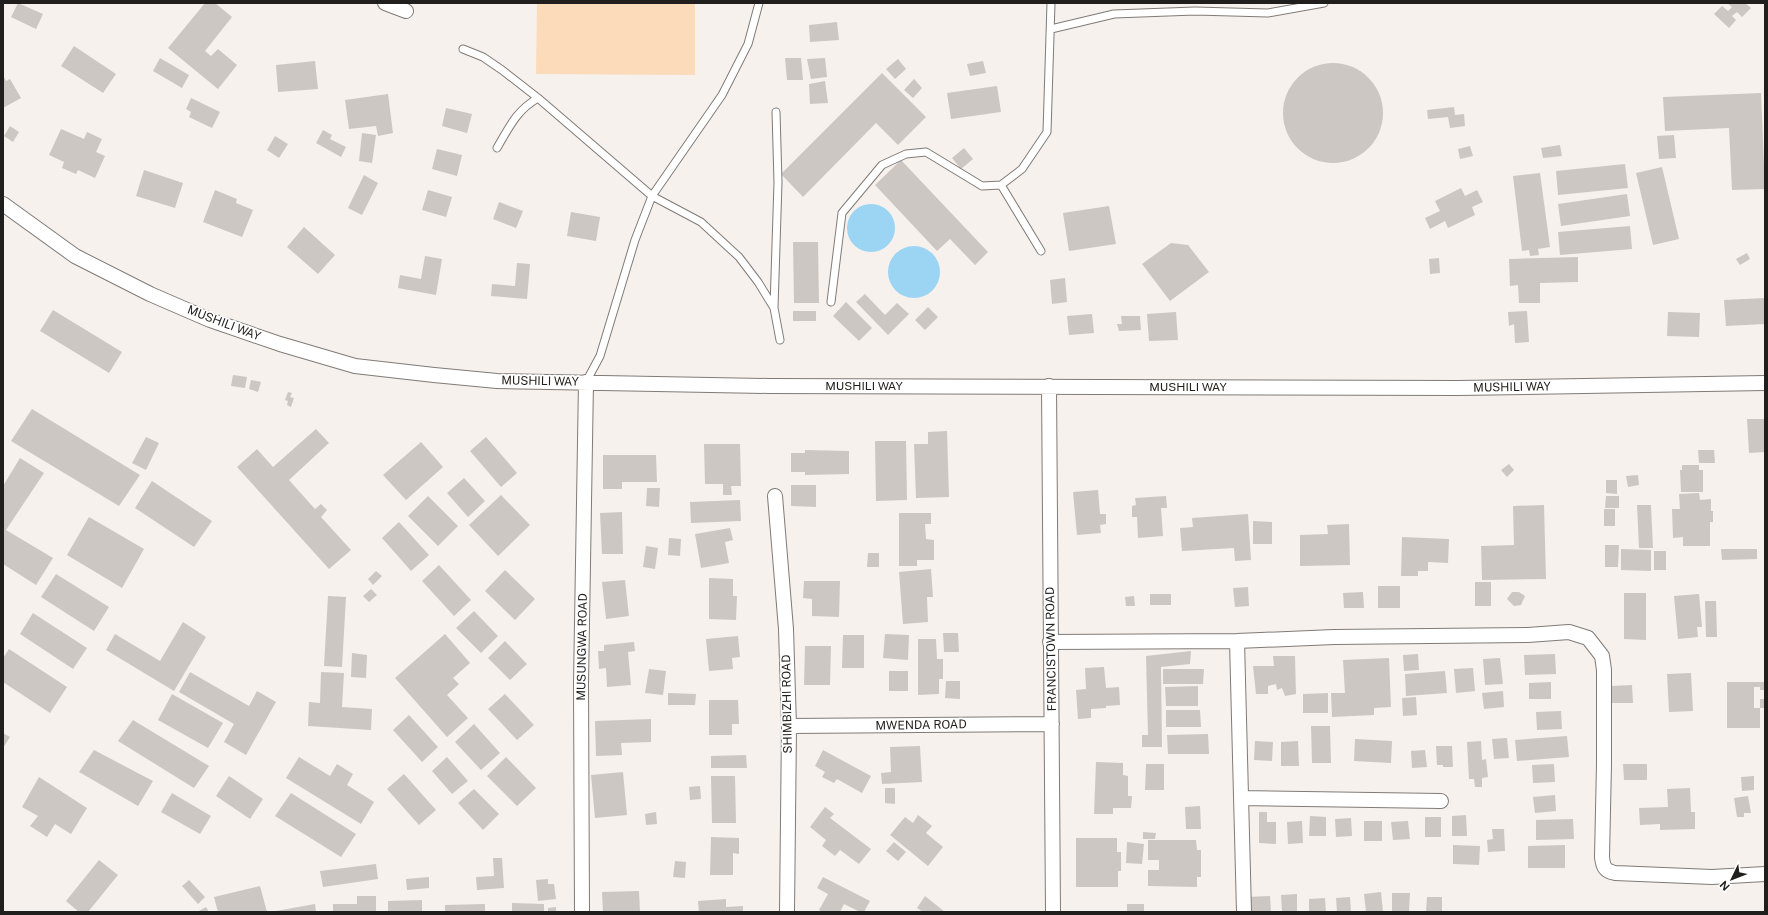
<svg xmlns="http://www.w3.org/2000/svg" width="1768" height="915" viewBox="0 0 1768 915" font-family="'Public Sans',sans-serif">
<style>
.green{fill:#fbdbb9}
.water{fill:#9bd5f3}
.building{fill:#ccc7c2}
.lines{fill:none;stroke-linecap:round;stroke-linejoin:round}
.lane-casing{stroke:#807b77;stroke-width:9}
.street-casing{stroke:#807b77;stroke-width:16}
.lane{stroke:#fff;stroke-width:7}
.street{stroke:#fff;stroke-width:14}
.labels{text-anchor:middle;stroke-width:3.5;stroke-linejoin:round;paint-order:stroke}
.street-label{font-size:12px;fill:#211f1d;stroke:#fff}
</style>
<rect width="100%" height="100%" fill="#f6f1ec"/>
<path class="green" d="M537 3H695V75L536 74Z"/>
<path class="water" d="M847 228a24 24 0 1 1 48 0a24 24 0 1 1-48 0Z
M888 272a26 26 0 1 1 52 0a26 26 0 1 1-52 0Z"/>
<path class="building" d="M18 3 43 14 36 29 11 17Z
M205 3H215L232 17 205 51 211 56 218 49 237 65 218 89 168 48Z
M1727 3H1745L1751 8 1742 17 1737 12 1732 16 1736 20 1729 28 1714 14 1722 6 1728 11 1732 7Z
M837 22 839 40 810 42 809 25Z
M74 46 116 74 103 93 61 66Z
M160 58 189 75 182 88 153 71Z
M785 58H801L803 80H787Z
M825 58 827 77 811 79 807 59Z
M898 59 906 69 895 79 886 69Z
M315 61 318 89 278 92 276 65Z
M983 61 986 73 970 76 967 64Z
M1283 113a50 50 0 1 1 100 0a50 50 0 1 1-100 0Z
M882 73 926 117 898 145 876 123 803 197 781 174Z
M3 75 6 81 10 79 21 98 3 108Z
M914 79 922 88 913 98 904 90Z
M825 81 828 103 810 104 809 84Z
M997 86 1001 112 951 119 947 93Z
M1761 93 1765 189 1732 190 1729 128 1665 131 1663 97Z
M388 94 393 133 378 136 376 126 349 129 345 100Z
M191 98 220 112 212 128 189 117 191 112 186 109Z
M1454 107 1455 115 1464 114 1465 126 1450 128 1448 117 1428 119 1427 110Z
M446 108 472 114 467 133 442 126Z
M10 126 19 132 13 142 4 136Z
M61 129 84 139 87 132 102 139 96 152 105 156 95 178 78 170 76 174 62 168 64 162 49 155Z
M323 130 332 135 330 139 346 147 341 157 316 143Z
M362 133 376 135 372 163 359 161Z
M1674 135 1676 158 1659 159 1657 136Z
M275 136 288 144 279 158 267 150Z
M1560 145 1562 156 1543 158 1541 148Z
M1470 146 1473 156 1460 159 1458 149Z
M964 148 973 159 961 169 952 158Z
M437 149 462 155 457 176 432 169Z
M901 160 988 252 975 265 950 239 937 251 875 185Z
M1625 164 1628 188 1558 195 1556 171Z
M1662 167 1679 239 1653 245 1636 173Z
M144 170 183 183 175 208 136 196Z
M1540 173 1550 247 1538 249 1539 255 1530 256 1529 250 1522 251 1513 176Z
M364 175 378 183 362 215 348 208Z
M1461 188 1465 196 1477 190 1483 202 1472 207 1475 215 1448 228 1445 221 1430 229 1425 218 1440 211 1435 201Z
M215 190 237 199 236 203 253 210 242 237 203 222Z
M428 190 452 197 446 217 422 210Z
M1627 194 1630 216 1561 226 1558 204Z
M499 202 523 211 516 228 493 219Z
M1109 206 1116 244 1069 251 1063 213Z
M571 212 600 217 596 241 567 236Z
M1630 226 1632 249 1560 255 1558 232Z
M304 227 335 255 318 274 287 247Z
M793 242H818L819 303H794Z
M1171 243 1188 245 1209 272 1170 301 1142 264Z
M1747 253 1750 259 1740 265 1736 259Z
M425 256 442 259 436 295 398 288 400 275 421 279Z
M1578 257V282L1540 283V303H1519L1518 285 1510 286 1509 259Z
M1439 258 1440 273 1430 274 1429 259Z
M517 263 530 264 527 299 491 296 492 284 515 286Z
M1065 278 1067 302 1052 304 1050 280Z
M865 294 885 315 897 303 909 314 888 335 856 302Z
M1765 298V324L1726 326 1724 300Z
M846 302 872 328 859 341 833 316Z
M928 307 938 317 925 330 915 320Z
M53 310 122 352 109 373 40 331Z
M793 311H816V321H793Z
M1527 311 1529 342 1515 343 1514 324 1509 326 1508 312Z
M1176 312 1178 340 1149 341 1147 314Z
M1668 312 1700 313 1699 337 1667 336Z
M1092 314 1094 333 1069 335 1067 316Z
M1121 316H1140L1141 330 1119 331 1117 324H1122Z
M233 375 247 377 245 388 231 386Z
M251 380 261 382 258 392 249 389Z
M288 392 292 393 290 397 294 398 291 407 287 405 288 401 285 400Z
M32 409 140 475 119 506 11 441Z
M1747 419H1765V452L1749 453Z
M316 429 329 443 289 480 315 509 321 504 327 510 321 517 351 550 329 569 237 467 257 449 273 467Z
M947 431 949 497 916 498 914 444H928V432Z
M146 437 159 443 146 470 132 463Z
M486 437 517 473 501 487 470 451Z
M875 441H906L907 500 876 501Z
M421 442 443 467 406 500 383 475Z
M704 444H740L741 486H731L732 495H723V484H705Z
M805 450 849 451V474L805 475V472H791V453H805Z
M1698 450H1714L1715 463H1699Z
M603 455H656L657 482H622V489H603Z
M20 458 44 473 6 530 53 558 36 585 3 564V486Z
M1509 464 1514 470 1507 477 1501 470Z
M1682 465H1699V470H1703V492H1681L1680 470H1682Z
M1638 475 1639 485 1628 487 1626 476Z
M464 478 485 501 468 517 447 493Z
M1606 480H1617V494L1606 493Z
M152 481 212 521 194 547 135 508Z
M791 485H816V507L791 506Z
M647 488H660L659 507 646 506Z
M1098 490 1100 514H1106V524L1100 525 1101 533 1077 535 1073 492Z
M1699 493 1700 500 1711 499V511H1713V522H1710V546H1683V537L1673 538 1672 509H1680L1679 494Z
M501 495 530 525 498 556 469 525Z
M428 496 458 526 438 546 408 516Z
M1166 496 1167 508H1161L1163 536 1138 538 1137 517H1132V506L1136 505 1135 498Z
M1606 496H1619V508H1605Z
M740 500 741 521 691 523 690 502Z
M1544 505 1546 579 1482 580 1481 546 1514 545 1513 506Z
M1637 505H1651L1653 548H1639Z
M1604 509H1615V526H1604Z
M622 512 623 554H602L600 513Z
M899 513H931V524H925L926 539 934 540V560H917V566H899Z
M1248 514 1251 560 1235 561 1234 548 1182 551 1180 528 1193 527 1192 518Z
M89 517 144 549 122 588 67 555Z
M1253 521 1272 522V544H1253Z
M399 522 429 555 411 571 382 538Z
M1349 524 1350 565 1300 566V535L1328 534 1327 525Z
M730 528 733 540 725 542 729 563 701 568 695 534Z
M1402 537 1449 539 1448 563 1428 562V571H1418V576H1401Z
M669 538 681 539 680 556 668 555Z
M1605 545H1619L1618 567H1605Z
M646 546 658 548 655 569 643 567Z
M1621 549 1651 550V571L1621 570Z
M1721 549H1757V559L1722 560Z
M1654 551H1666V570H1654Z
M868 553H879V567H867Z
M439 565 471 600 454 616 422 581Z
M931 569 933 597H927L928 622 903 624 899 572Z
M505 570 535 599 515 620 485 591Z
M376 571 382 576 373 585 368 579Z
M56 574 109 607 94 631 41 597Z
M709 578 733 579V596H737L736 620 709 619Z
M625 580 629 616 606 619 602 582Z
M804 581H840L839 617 812 616V599L803 598Z
M1475 582H1491V606H1475Z
M1378 586H1400V608H1378Z
M1248 587 1249 606 1235 607 1233 588Z
M371 589 377 595 369 602 363 596Z
M1363 592 1364 608H1344L1343 593Z
M1512 592H1519L1525 596 1521 605 1514 606 1507 599Z
M1624 593H1646V640L1624 639Z
M1150 594H1171V605H1150Z
M1699 594 1702 627H1697L1698 637 1678 639 1674 596Z
M328 596 346 597 342 667 324 666Z
M1134 596 1135 606H1126L1125 597Z
M1705 601H1716L1717 637H1706Z
M474 611 498 636 481 653 456 628Z
M33 613 87 648 73 669 20 634Z
M183 622 206 637 174 691 106 650 115 634 160 661Z
M943 633H958L959 652H944Z
M445 634 470 663 453 678 459 684 447 695 468 718 447 737 395 678Z
M885 634 909 635 908 660 883 658Z
M843 635H864V668H842Z
M738 636 740 657 732 658 733 669 709 671 706 639Z
M918 639H936L937 659H943V679H939V694L918 695Z
M505 641 527 664 510 680 488 658Z
M634 642 635 651 628 652 631 685 607 687 606 668 599 669 598 651H604V645Z
M805 646H831L830 685H804Z
M9 649 67 687 50 713 3 682V658Z
M1191 651 1190 664 1161 667 1162 747H1142V735H1148L1146 656Z
M352 653 367 655 366 678 351 677Z
M1418 654 1419 670 1404 671 1403 655Z
M1555 654 1556 674 1525 675 1524 655Z
M1273 656H1295L1296 694 1285 696 1282 688 1277 690 1276 684 1268 686V694H1256L1253 666H1274Z
M1389 658 1391 707 1374 708V715L1332 717 1331 693H1345L1343 660Z
M1500 658 1503 684 1485 685 1483 659Z
M1104 667 1106 688 1119 687 1120 705 1106 706V708L1091 709V718L1078 719 1076 690 1086 689 1085 668Z
M1473 668 1475 691 1456 693 1454 669Z
M649 669 666 671 663 695 645 693Z
M1163 669H1204L1203 684H1163Z
M889 671H908V691H889Z
M1445 671 1447 693 1406 696 1405 674Z
M190 672 249 706 257 691 276 702 246 755 224 742 234 724 179 692Z
M321 672 344 673 342 707 372 709 371 730 308 726 309 702 320 703Z
M1691 673 1693 711 1669 712 1667 674Z
M946 681H960V699L945 698Z
M1551 682V699H1529V683Z
M1727 682H1765V690H1760V687H1754V708H1760V728H1727Z
M1632 685 1633 703H1612L1611 686Z
M1198 686V706H1166L1165 687Z
M1503 691 1504 707 1484 709 1482 693Z
M668 693 696 694 695 705H668Z
M1328 693V713H1303V694Z
M172 694 223 723 208 748 158 720Z
M505 694 534 725 517 740 488 709Z
M1416 697 1417 715 1403 716 1402 698Z
M1760 699H1765V708H1760Z
M709 700H738L739 724H732V735H709Z
M1166 710H1200L1201 727H1166Z
M1561 711 1562 729 1537 730 1536 712Z
M409 715 438 747 422 762 393 730Z
M651 719V742L621 743 622 755 596 756 595 721Z
M133 720 209 766 194 788 118 741Z
M474 724 500 753 481 770 455 742Z
M1311 726H1330L1331 763H1312Z
M3 733 10 737 3 748Z
M1208 734 1209 754H1168L1167 735Z
M1567 736 1569 757 1517 761 1515 740Z
M1507 738 1509 758 1494 759 1492 739Z
M1355 739 1392 741 1391 763 1354 761Z
M1255 741 1273 742 1272 761 1254 760Z
M1298 741 1299 766H1281V742Z
M1481 741 1482 760 1486 759 1488 777 1482 778V787H1475L1474 779H1469L1467 742Z
M920 746 922 782 882 784 881 773 891 772 890 747Z
M1436 746H1452L1453 767H1443V765H1437Z
M94 750 153 781 138 806 79 772Z
M823 750 871 776 862 793 837 779 834 783 822 777 825 772 815 766Z
M1425 750 1427 767 1412 768 1411 751Z
M746 755 747 768H711V756Z
M299 757 330 776 337 764 353 774 347 785 374 802 361 824 286 778Z
M447 757 468 781 452 794 432 771Z
M506 757 536 788 517 806 487 776Z
M1096 762 1123 763V775L1128 776V796H1132L1131 808H1113V814H1094Z
M1146 764H1164V790H1145Z
M1554 764 1555 782 1533 783 1532 765Z
M1623 764H1647V780H1624Z
M623 772 627 815 595 818 591 775Z
M404 774 436 810 419 825 387 789Z
M229 776 263 799 250 819 216 796Z
M711 776H735L736 823H712Z
M1754 776V790L1742 791 1741 777Z
M39 777 87 808 71 834 55 824 47 837 30 826 38 816 22 807Z
M700 786 701 799 690 800 689 787Z
M885 788H895V804L885 803Z
M1690 788 1691 812H1695V829L1660 830V824L1640 825 1639 808 1668 807 1667 789Z
M474 789 499 814 483 830 458 803Z
M172 793 211 816 200 834 161 812Z
M291 793 356 834 341 857 275 816Z
M1555 795 1556 811 1535 813 1533 797Z
M1748 796 1751 813H1744V817H1737L1734 798Z
M1200 806 1201 829H1186L1185 807Z
M825 807 834 814 830 818 871 849 859 864 840 850 835 856 822 846 826 840 810 827Z
M656 812 657 824 646 825 645 814Z
M1259 812H1267V822H1276V844L1259 843Z
M918 815 932 826 926 833 943 847 928 866 890 835 905 817 913 823Z
M1466 815 1467 836H1452V816Z
M1310 816 1326 817V836H1309Z
M1425 817H1441V837H1425Z
M1351 818 1352 836 1336 837 1335 819Z
M1573 819 1574 839 1536 840V820Z
M1302 821 1303 843 1288 844 1287 822Z
M1364 821H1382V841H1364Z
M1408 821 1410 839 1393 840 1391 822Z
M1492 829H1504L1505 851 1488 852 1487 840 1493 839Z
M1143 832 1156 833 1155 839H1143Z
M711 837 739 838V854L733 853V875H710Z
M1076 838H1117V852H1121V871H1118V887H1076Z
M1148 840H1196L1197 850H1201V877H1197V887L1148 886V870H1159V860H1148Z
M894 842 906 852 898 861 886 851Z
M1127 842 1144 844 1142 864 1126 863Z
M1453 845 1480 846 1479 865 1453 864Z
M1565 845V868H1528V846Z
M493 858H502L504 888 477 890 476 877 494 876Z
M99 860 118 875 88 912H79L66 901Z
M675 861 686 862 685 878 673 877Z
M376 864 378 879 323 887 320 871Z
M429 877V888L407 890 406 879Z
M823 877 870 901 864 912H860L844 904 840 912H822L819 910 828 894 817 888Z
M548 879V884H554L556 899 538 901 536 880Z
M189 880 205 897 198 904 182 886Z
M260 886 267 912H218L214 897Z
M639 891 640 912H603L602 892Z
M1381 892 1383 912H1366L1364 894Z
M1392 893H1410L1409 911H1392Z
M1297 894V912H1282L1281 895Z
M357 896H376V912H333V904H357Z
M925 896 945 912H923L917 908Z
M1270 896 1271 912 1245 911 1244 897Z
M1350 897 1351 912H1337L1336 898Z
M1427 897H1442V912H1426Z
M1325 898 1326 912H1309V899Z
M726 899V907L743 906V912H699L698 901Z
M422 900V912H388V901Z
M512 903 544 904V912H512Z
M315 904 316 912H277L276 911Z
M485 904V912H445V905Z
M1127 904H1144V912H1127Z
M206 907 209 912H197Z
M556 907V912H548V908Z"/>
<g class="lines">
<g class="lane-casing">
<path id="lane" d="M1051 29 1114 14 1195 11 1268 13 1324 3
M463 49 483 57 502 70 538 98 652 196 701 222 739 257 758 282 774 308 780 340
M497 148C510 126 516 111 538 98
M1001 185 1041 251
M831 302 842 213 882 165 906 154 926 152 982 186 1001 185 1022 169 1047 132 1051 3
M774 308 778 182 776 112
M586 382 600 356 635 240 652 196 722 95 748 44 759 3"/>
</g>
<g class="street-casing">
<path id="street" d="M385 3 406 11
M3 204 75 256 150 294 210 320 280 344 355 366 434 375 497 381 769 386 1458 388 1765 383
M1049 386 1053 912
M775 496 786 629 789 726 787 912
M1237 641 1244 912
M1050 642 1237 641 1334 637 1528 635 1569 632 1588 638 1602 656 1604 670V764L1602 857C1603 867 1605 871 1615 873L1712 877 1765 874
M789 726 1052 724
M1242 798 1441 801
M582 912 581 684 586 382"/>
</g>
<use href="#lane" class="lane"/>
<use href="#street" class="street"/>
</g>
<g class="labels">
<g class="street-label">
<text transform="translate(224 323) rotate(21)" y="4">MUSHILI WAY</text>
<text transform="translate(540 381) rotate(1)" y="4">MUSHILI WAY</text>
<text x="864" y="390">MUSHILI WAY</text>
<text x="1188" y="391">MUSHILI WAY</text>
<text transform="translate(1512 387) rotate(-1)" y="4">MUSHILI WAY</text>
<text transform="translate(582 647) rotate(-89)" y="4">MUSUNGWA ROAD</text>
<text transform="translate(1051 649) rotate(-91)" y="4">FRANCISTOWN ROAD</text>
<text transform="translate(787 704) rotate(-91)" y="4">SHIMBIZHI ROAD</text>
<text transform="translate(921 725) rotate(-1)" y="4">MWENDA ROAD</text>
</g>
</g>
<rect width="1768" height="915" fill="none" stroke="#211f1d" stroke-width="8"/>
<g transform="translate(1732 879) rotate(227)" stroke="#ffffff" stroke-width="3" paint-order="stroke">
<path d="M0-3L7 15L0 10L-7 15Z" fill="#211f1d"/>
<text y="-6" font-size="11" font-weight="bold" text-anchor="middle" fill="#211f1d">N</text>
</g>
</svg>
